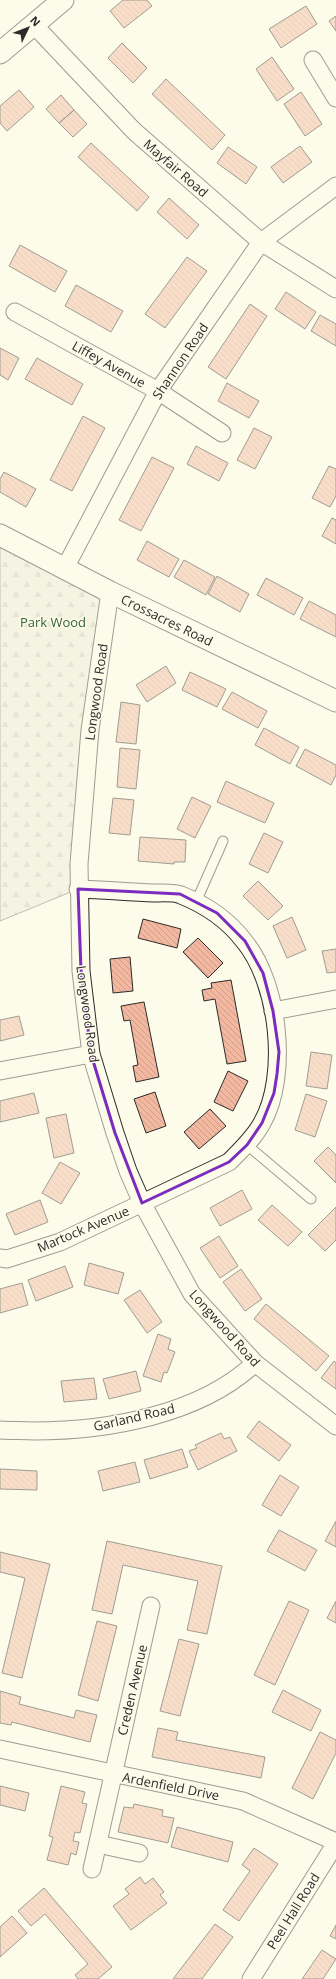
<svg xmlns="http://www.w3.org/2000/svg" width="336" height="1979" viewBox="0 0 336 1979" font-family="'Open Sans',sans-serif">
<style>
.forest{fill:url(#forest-firs);stroke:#74746e}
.building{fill:url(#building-back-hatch);stroke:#2b2b2b}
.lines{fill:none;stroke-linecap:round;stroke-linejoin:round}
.service-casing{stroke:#2b2b2b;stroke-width:11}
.minor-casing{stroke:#2b2b2b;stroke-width:19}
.tertiary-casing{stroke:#2b2b2b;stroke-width:23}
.service{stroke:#fdfbea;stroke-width:9}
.minor{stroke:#fdfbea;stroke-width:17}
.tertiary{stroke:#fdfbea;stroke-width:21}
.marked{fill:none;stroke:#7b2cbf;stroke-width:3;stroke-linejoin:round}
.labels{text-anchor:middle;stroke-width:3;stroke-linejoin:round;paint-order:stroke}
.street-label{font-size:13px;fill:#2b2b2b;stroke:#fdfbea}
.park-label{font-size:13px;fill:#34623c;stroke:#fdfbea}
</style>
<defs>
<pattern id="forest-firs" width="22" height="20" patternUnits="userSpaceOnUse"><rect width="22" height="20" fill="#ecebdb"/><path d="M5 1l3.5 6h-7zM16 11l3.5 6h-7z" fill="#cbcabc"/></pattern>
<pattern id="building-back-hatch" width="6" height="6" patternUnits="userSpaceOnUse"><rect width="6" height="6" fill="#f2b8a0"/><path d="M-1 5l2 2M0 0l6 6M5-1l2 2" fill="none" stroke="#d09e8a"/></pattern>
</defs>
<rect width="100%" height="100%" fill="#fdfbea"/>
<path class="forest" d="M0 537 110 592 78 889 0 921Z"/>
<path class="building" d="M123 0H147L152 6 124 28 110 11Z
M306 6 317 24 281 48 269 29Z
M336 16V31L329 21Z
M122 43 147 68 133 83 108 58Z
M272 57 294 89 277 101 256 69Z
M166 79 225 135 212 150 152 94Z
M19 90 34 107 7 131 0 123V106Z
M301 92 322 124 305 136 284 104Z
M61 95 74 110 59 123 46 109Z
M74 110 87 124 73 137 59 123Z
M91 143 149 197 137 211 78 157Z
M300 146 312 162 283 183 271 167Z
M228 147 257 167 246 184 217 163Z
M169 198 199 225 187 239 157 212Z
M20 245 67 271 55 292 9 266Z
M187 257 207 271 165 328 145 314Z
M76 285 123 311 111 332 65 306Z
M286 292 316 312 305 329 275 309Z
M250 304 267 316 226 379 208 367Z
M320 315 336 324V346L311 331Z
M0 348 19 358 8 380 0 375Z
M37 358 83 384 72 405 25 379Z
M227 383 259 401 249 418 218 401Z
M83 416 105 428 72 491 50 480Z
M254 428 272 437 255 469 237 460Z
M196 446 228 463 219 481 187 464Z
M152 457 174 468 141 531 119 520Z
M329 466 336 469V496L330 507 312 498Z
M4 472 36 489 26 507 0 492V479Z
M332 518 336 520V544L322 536Z
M147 541 179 559 169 577 137 560Z
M184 560 215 577 206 595 174 577Z
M217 576 249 594 240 612 208 594Z
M266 578 303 598 294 615 257 595Z
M309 601 336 615V637L300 619Z
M166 666 176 683 147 702 136 685Z
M190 672 226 689 217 707 182 690Z
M232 692 267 711 258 728 222 709Z
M121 702 140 705 136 744 116 742Z
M264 728 299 747 290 764 255 745Z
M120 748 140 750 136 789 117 787Z
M305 749 336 765V775L331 785 296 766Z
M226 781 274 803 265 823 217 802Z
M192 797 211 806 195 838 177 829Z
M113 798 134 800 130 835 109 833Z
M264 833 283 842 268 873 249 864Z
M140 837 186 840 185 862H174V864L138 861Z
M258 881 283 906 268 920 243 896Z
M292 917 306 950 287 958 273 926Z
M143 919 181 929 177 948 138 938Z
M198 938 223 963 208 978 183 952Z
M336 949V972L327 973 322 951Z
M130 957 133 991 113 993 110 959Z
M231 980 246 1061 227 1064 215 999 204 1001 202 990 212 988 211 983Z
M144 1002 159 1077 136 1082 133 1066 138 1065 130 1020 124 1021 121 1006Z
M19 1016 24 1035 0 1041V1020Z
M311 1052 332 1055 327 1089 306 1086Z
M228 1071 248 1081 233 1111 214 1102Z
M155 1092 166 1126 146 1133 134 1099Z
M34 1093 39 1113 0 1122V1101Z
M306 1094 327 1101 315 1137 295 1130Z
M210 1109 226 1126 199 1149 184 1132Z
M66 1114 74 1153 54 1158 46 1118Z
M328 1147 336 1155V1183L314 1161Z
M60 1162 80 1173 61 1204 42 1193Z
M242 1190 252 1209 220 1226 210 1208Z
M40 1200 48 1222 15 1235 6 1214Z
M272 1205 302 1232 288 1246 258 1220Z
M336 1207V1240L325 1251 308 1235Z
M219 1236 238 1266 220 1278 200 1248Z
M89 1263 124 1273 118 1294 84 1285Z
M65 1266 73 1287 36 1301 28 1280Z
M241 1269 262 1299 245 1311 223 1282Z
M22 1283 28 1305 0 1313V1289Z
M140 1290 162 1322 147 1333 124 1300Z
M266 1304 329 1356 316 1371 254 1319Z
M158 1334 171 1339 168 1349 175 1352 167 1373 164 1372 161 1382 143 1376Z
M334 1361 336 1363V1389L321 1378Z
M136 1371 141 1391 109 1399 103 1379Z
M94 1378 97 1399 64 1402 61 1381Z
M259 1421 291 1445 279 1461 247 1437Z
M221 1433 224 1439 230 1437 237 1451 198 1470 189 1451 197 1448 195 1445Z
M182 1449 188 1467 150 1479 144 1460Z
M135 1462 140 1482 103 1491 98 1471Z
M0 1469 37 1471V1490L0 1489Z
M280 1475 299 1487 281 1516 262 1505Z
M336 1521V1547L325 1541Z
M279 1530 317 1550 305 1571 267 1551Z
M107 1541 222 1566 207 1634 187 1630 198 1581 123 1565 112 1614 92 1610Z
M0 1552 50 1564 22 1678 2 1673 25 1578 0 1572Z
M289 1601 309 1610 275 1685 254 1675Z
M336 1601V1623L327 1618Z
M97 1621 117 1626 98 1701 78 1695Z
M179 1639 199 1644 180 1716 160 1711Z
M283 1690 321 1710 311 1731 272 1712Z
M0 1691 21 1697 19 1704 74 1718 76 1710 97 1715 90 1742 12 1722 11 1725 0 1723Z
M158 1728 178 1732 176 1740 265 1757 261 1778 152 1757Z
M320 1732 336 1740V1753L313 1799 292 1788Z
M0 1786 29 1793 25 1811 0 1805Z
M61 1786 85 1792 82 1803 87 1804 80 1833 75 1832 73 1841 79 1842 76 1855 71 1853 68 1865 47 1860 53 1837 49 1836Z
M134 1804 163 1810 162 1816 174 1818 168 1843 118 1832 124 1807 133 1808Z
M177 1827 233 1842 228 1862 171 1847Z
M254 1848 278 1864 239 1921 223 1910 250 1871 242 1865Z
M140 1877 145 1884 153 1878 164 1892 160 1895 167 1903 131 1930 113 1906 129 1894 125 1889Z
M44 1888 112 1967 98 1979H78L75 1975 88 1964 45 1914 31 1926 18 1911Z
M12 1916 27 1933 0 1957V1927Z
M215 1924 233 1937 202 1979H173Z
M336 1925V1939L330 1936Z
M322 1950 336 1959 323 1979H302Z"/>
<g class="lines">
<g class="service-casing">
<path id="service" d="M196 902 223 841
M247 1145 311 1199"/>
</g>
<g class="minor-casing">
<path id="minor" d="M34 25 134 131 261 242 336 289
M313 60 336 98
M15 312 158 391 222 433
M65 568 158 391 261 242 336 186
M110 592 90 730 79 864 81 971 91 1054 115 1133 128 1171 142 1203 192 1294 255 1363 336 1426
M273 1011 336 999
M0 1071 91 1054
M0 1258 7 1259 60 1242 229 1162C241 1150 254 1138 262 1123 289 1076 279 983 244 941 228 920 206 905 181 895 174 892 162 893 154 893 129 892 104 890 78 889
M0 1430C11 1431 22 1430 33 1431 107 1431 200 1415 255 1363
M0 1749 243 1801 336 1842
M98 1844 139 1853
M92 1869 151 1606
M251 1979 336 1843"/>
</g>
<g class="tertiary-casing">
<path id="tertiary" d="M0 53 63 0
M0 535 110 592 336 701"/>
</g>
<use href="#service" class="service"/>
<use href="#minor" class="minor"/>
<use href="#tertiary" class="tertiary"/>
</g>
<path d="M0 0H336V1979H0ZM78 889 180 894 217 913 245 941 263 973 273 1011 279 1052 277 1074 274 1093 262 1123 247 1145 229 1162 142 1203 115 1133 91 1054 81 971Z" fill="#fdfbea" fill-opacity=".55" fill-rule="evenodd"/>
<path class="marked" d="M78 889 180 894 217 913 245 941 263 973 273 1011 279 1052 277 1074 274 1093 262 1123 247 1145 229 1162 142 1203 115 1133 91 1054 81 971Z"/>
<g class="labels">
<g class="street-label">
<text transform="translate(176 168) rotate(41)" y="5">Mayfair Road</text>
<text transform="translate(180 361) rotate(-56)" y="5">Shannon Road</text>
<text transform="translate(109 364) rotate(29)" y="5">Liffey Avenue</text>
<text transform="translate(167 620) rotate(26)" y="5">Crossacres Road</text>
<text transform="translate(96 692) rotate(-82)" y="5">Longwood Road</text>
<text transform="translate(88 1014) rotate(82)" y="5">Longwood Road</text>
<text transform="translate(83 1229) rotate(-23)" y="5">Martock Avenue</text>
<text transform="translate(225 1328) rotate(48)" y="5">Longwood Road</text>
<text transform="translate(134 1417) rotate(-13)" y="5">Garland Road</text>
<text transform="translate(132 1690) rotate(-77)" y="5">Creden Avenue</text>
<text transform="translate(171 1786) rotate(11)" y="5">Ardenfield Drive</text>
<text transform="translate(293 1911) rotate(-58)" y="5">Peel Hall Road</text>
</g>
<g class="park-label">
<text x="53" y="627">Park Wood</text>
</g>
</g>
<g transform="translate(28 28) rotate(47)" stroke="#fdfbea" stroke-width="3" paint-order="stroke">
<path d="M0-3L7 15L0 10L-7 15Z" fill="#2b2b2b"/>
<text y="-6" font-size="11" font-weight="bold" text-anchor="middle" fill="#2b2b2b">N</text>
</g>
</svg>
